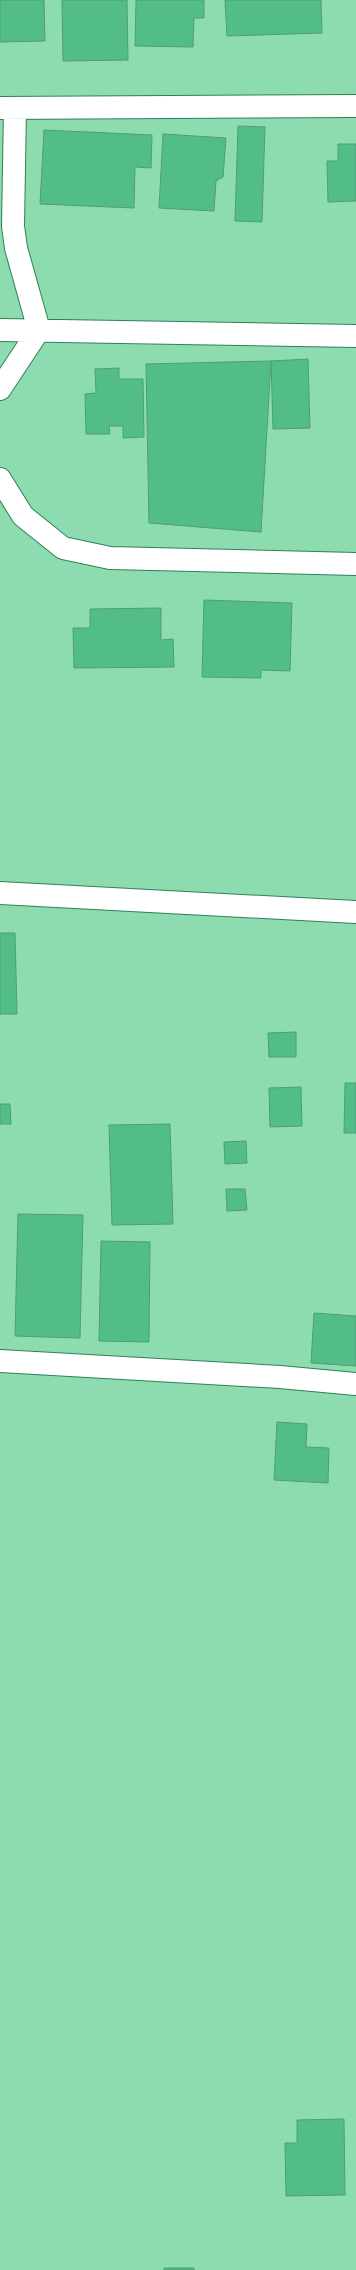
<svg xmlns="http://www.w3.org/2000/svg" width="356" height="2270" viewBox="0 0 356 2270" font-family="'Archivo Narrow',sans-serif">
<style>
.building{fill:#53bd87;stroke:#509e74}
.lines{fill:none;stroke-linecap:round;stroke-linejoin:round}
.street-casing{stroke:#2f8058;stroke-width:24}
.street{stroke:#fff;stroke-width:22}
</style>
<rect width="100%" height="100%" fill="#8ddcaf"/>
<path class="building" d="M0 0H44L45 41 0 42Z
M62 0H127L128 60 63 61Z
M136 0H204V18H194L193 47 135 46Z
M225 0H321L322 33 227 36Z
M238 126 265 127 262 222 235 221Z
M44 130 152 135 151 168 135 167 134 208 40 204Z
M163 134 226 138 223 177 216 181 214 211 159 208Z
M338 144H356V201L328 202 327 161H338Z
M308 359 310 428 273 429 271 361Z
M271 361 261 532 149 523 146 364Z
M119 368V379H143L144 437 123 438V426H109L110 434H86L85 394 96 393 95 369Z
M204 600 292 603 290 671 261 670V678L202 677Z
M161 608V640L173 639 174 667 74 668 73 628H90V609Z
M0 933H15L17 1014H0Z
M296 1032V1057H269L268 1033Z
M345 1083H356V1133H344Z
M301 1087 302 1126 270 1127 269 1088Z
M0 1104H10L11 1124H0Z
M170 1124 173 1224 112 1225 109 1125Z
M246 1141 247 1163 225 1164 224 1142Z
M226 1189H245L247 1210 227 1211Z
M18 1214 83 1215 80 1338 15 1336Z
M101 1241 150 1242 149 1342 99 1341Z
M314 1313 356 1316V1366L311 1363Z
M277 1422 307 1424 306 1447 329 1448 328 1483 274 1480Z
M344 2119 345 2195 286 2196 285 2143H297V2120Z
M164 2268H194V2270H164Z"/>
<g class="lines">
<g class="street-casing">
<path id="street" d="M0 108 356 106
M0 330 356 336
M0 389 39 330 16 248 13 226 15 108
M0 479 23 516 63 548 110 558 356 564
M0 893 356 912
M0 1361 280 1377 356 1384"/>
</g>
<use href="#street" class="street"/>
</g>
</svg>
